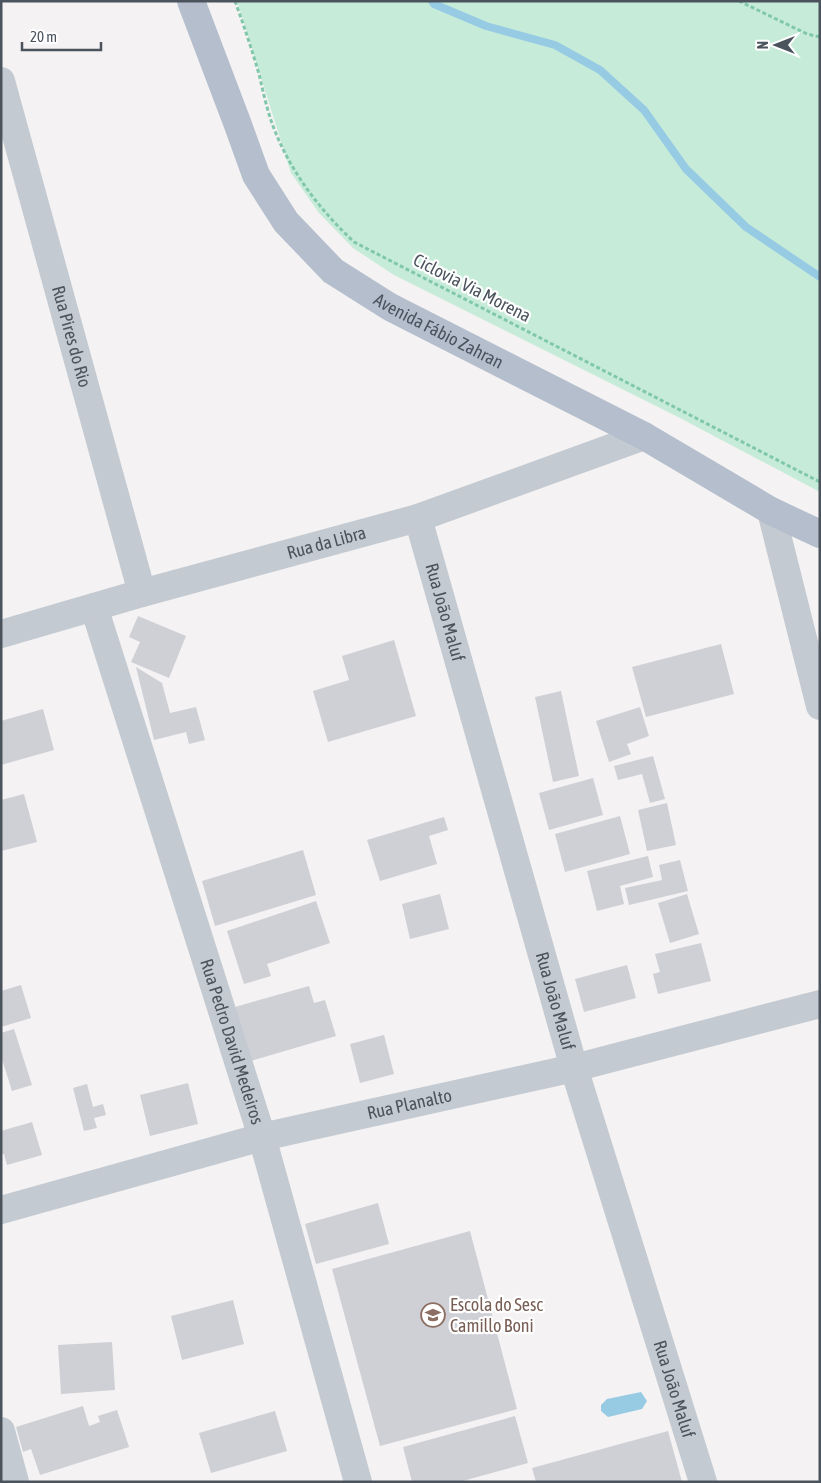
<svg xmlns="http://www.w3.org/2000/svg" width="821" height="1483" viewBox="0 0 821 1483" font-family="'Asap Condensed',sans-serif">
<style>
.green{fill:#c6ecd9}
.water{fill:#97cbe4}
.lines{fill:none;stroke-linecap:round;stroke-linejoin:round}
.stream{stroke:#97cbe4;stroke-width:8}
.building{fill:#cfd0d5}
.path{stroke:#81c7ac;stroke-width:3;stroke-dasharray:4 2.5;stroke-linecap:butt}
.minor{stroke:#c4cad1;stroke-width:28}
.major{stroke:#b4becd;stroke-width:28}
.labels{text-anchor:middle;stroke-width:4.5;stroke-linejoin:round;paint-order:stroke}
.street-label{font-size:18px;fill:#4b535d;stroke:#fff}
.education-label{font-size:18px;fill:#785e54;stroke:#fff;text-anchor:start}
</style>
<rect width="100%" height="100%" fill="#f4f2f2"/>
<path class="green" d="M237 1H820V492L680 418 394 275 353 248 319 213 291 173Z"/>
<path class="water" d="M641 1392 647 1401 642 1409 608 1417 601 1411V1405L607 1399Z"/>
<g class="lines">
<path class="stream" d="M432 1 434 4 486 26 555 45 600 70 644 110 686 169 746 227 820 277"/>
</g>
<path class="building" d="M138 616 186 636 169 678 131 662 140 642 129 637Z
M394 640 416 716 328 742 313 691 349 680 342 656Z
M721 644 734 694 646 717 632 667Z
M136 667 162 683 170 713 196 707 205 740 189 744 186 732 154 740Z
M561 691 579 776 553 782 535 697Z
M640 707 649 736 627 744 631 754 609 762 596 721Z
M43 709 54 750 1 765V721Z
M653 756 665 799 650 803 642 774 618 780 614 766Z
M593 778 603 815 549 830 539 793Z
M24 794 37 842 1 851V800Z
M667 803 676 845 647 851 638 810Z
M620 816 630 854 565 872 555 834Z
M444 817 448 830 429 836 437 864 380 881 367 840Z
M303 850 316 895 215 926 202 881Z
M648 856 653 877 620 886 624 904 597 911 587 871Z
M680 860 688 891 629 905 625 888 662 880 659 865Z
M440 894 449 929 410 939 402 904Z
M687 894 699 934 670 943 658 903Z
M316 901 330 943 267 964 271 976 244 984 227 931Z
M701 943 711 981 658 994 653 974 660 972 655 954Z
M627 965 636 998 584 1012 575 979Z
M21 985 31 1018 1 1027V991Z
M309 986 314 1003 325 1000 336 1036 251 1061 235 1007Z
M14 1029 32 1085 12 1091 1 1056V1033Z
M384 1035 394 1074 360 1083 350 1044Z
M188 1083 198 1124 150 1136 140 1095Z
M87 1084 93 1107 103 1104 106 1115 94 1118 97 1128 84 1131 73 1088Z
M32 1122 42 1155 7 1165 4 1154H1V1131Z
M378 1203 389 1244 316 1264 305 1224Z
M470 1231 517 1409 380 1446 332 1269Z
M233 1300 244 1344 182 1360 171 1316Z
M112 1342 115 1390 61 1394 58 1345Z
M83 1406 89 1426 100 1422 98 1416 117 1410 129 1447 40 1475 31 1449 23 1452 16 1427Z
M275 1411 287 1451 211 1473 199 1433Z
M515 1416 528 1463 459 1482H412L403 1447Z
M668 1431 682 1482H536L532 1468Z"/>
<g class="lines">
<path class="path" d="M235 1C244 26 252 50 259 74 263 91 267 110 273 126 290 171 319 209 354 242L820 482
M739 1 807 34 820 37"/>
<g class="minor">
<path id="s1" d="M1 81 142 593"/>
<path d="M771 511 820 706"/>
<path id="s2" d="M418 518 574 1068 703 1482"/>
<path id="s3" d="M94 607 262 1137 358 1482"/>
<path id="s4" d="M1 634 142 593 418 518 644 436"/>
<path id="s5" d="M1 1210 262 1137 574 1068 820 1004"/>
<path d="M1 1431 15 1482"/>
</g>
<path class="major" id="s6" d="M191 1 238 125 256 175 286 222 333 271 390 307 644 436 771 511 820 534"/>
</g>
<defs>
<g id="school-ring" transform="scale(1.25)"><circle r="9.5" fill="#fff" stroke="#8d6e63" stroke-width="1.5"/><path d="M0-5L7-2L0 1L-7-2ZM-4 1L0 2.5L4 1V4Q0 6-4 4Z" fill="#8d6e63"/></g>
</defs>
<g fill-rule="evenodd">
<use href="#school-ring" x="433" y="1315"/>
</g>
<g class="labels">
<g class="street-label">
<text transform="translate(472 288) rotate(27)" y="6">Ciclovia Via Morena</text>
<text dy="6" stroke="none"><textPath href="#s6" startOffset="431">Avenida Fábio Zahran</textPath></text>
<text dy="6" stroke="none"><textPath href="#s1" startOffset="265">Rua Pires do Rio</textPath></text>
<text dy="6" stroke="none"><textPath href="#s4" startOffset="338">Rua da Libra</textPath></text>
<text dy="6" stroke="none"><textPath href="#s2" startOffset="98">Rua João Maluf</textPath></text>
<text dy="6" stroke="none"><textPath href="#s2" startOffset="502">Rua João Maluf</textPath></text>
<text dy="6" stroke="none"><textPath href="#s3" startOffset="456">Rua Pedro David Medeiros</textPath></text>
<text dy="6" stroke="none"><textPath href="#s5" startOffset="422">Rua Planalto</textPath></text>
<text dy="6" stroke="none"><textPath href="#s2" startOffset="908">Rua João Maluf</textPath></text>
</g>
<g class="education-label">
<text x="450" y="1311">Escola do Sesc<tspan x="450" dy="21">Camillo Boni</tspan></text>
</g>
</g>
<rect width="821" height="1483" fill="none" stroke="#4b535d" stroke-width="5"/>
<g transform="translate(776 45) rotate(270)" stroke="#ffffff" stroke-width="4" paint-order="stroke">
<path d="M0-4L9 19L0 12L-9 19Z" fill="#4b535d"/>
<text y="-8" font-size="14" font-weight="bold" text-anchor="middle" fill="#4b535d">N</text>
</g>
<path d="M22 42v8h79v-8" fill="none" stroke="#4b535d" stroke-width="2.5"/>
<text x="30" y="42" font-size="15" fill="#4b535d" stroke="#ffffff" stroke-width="4" paint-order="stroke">20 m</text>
</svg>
